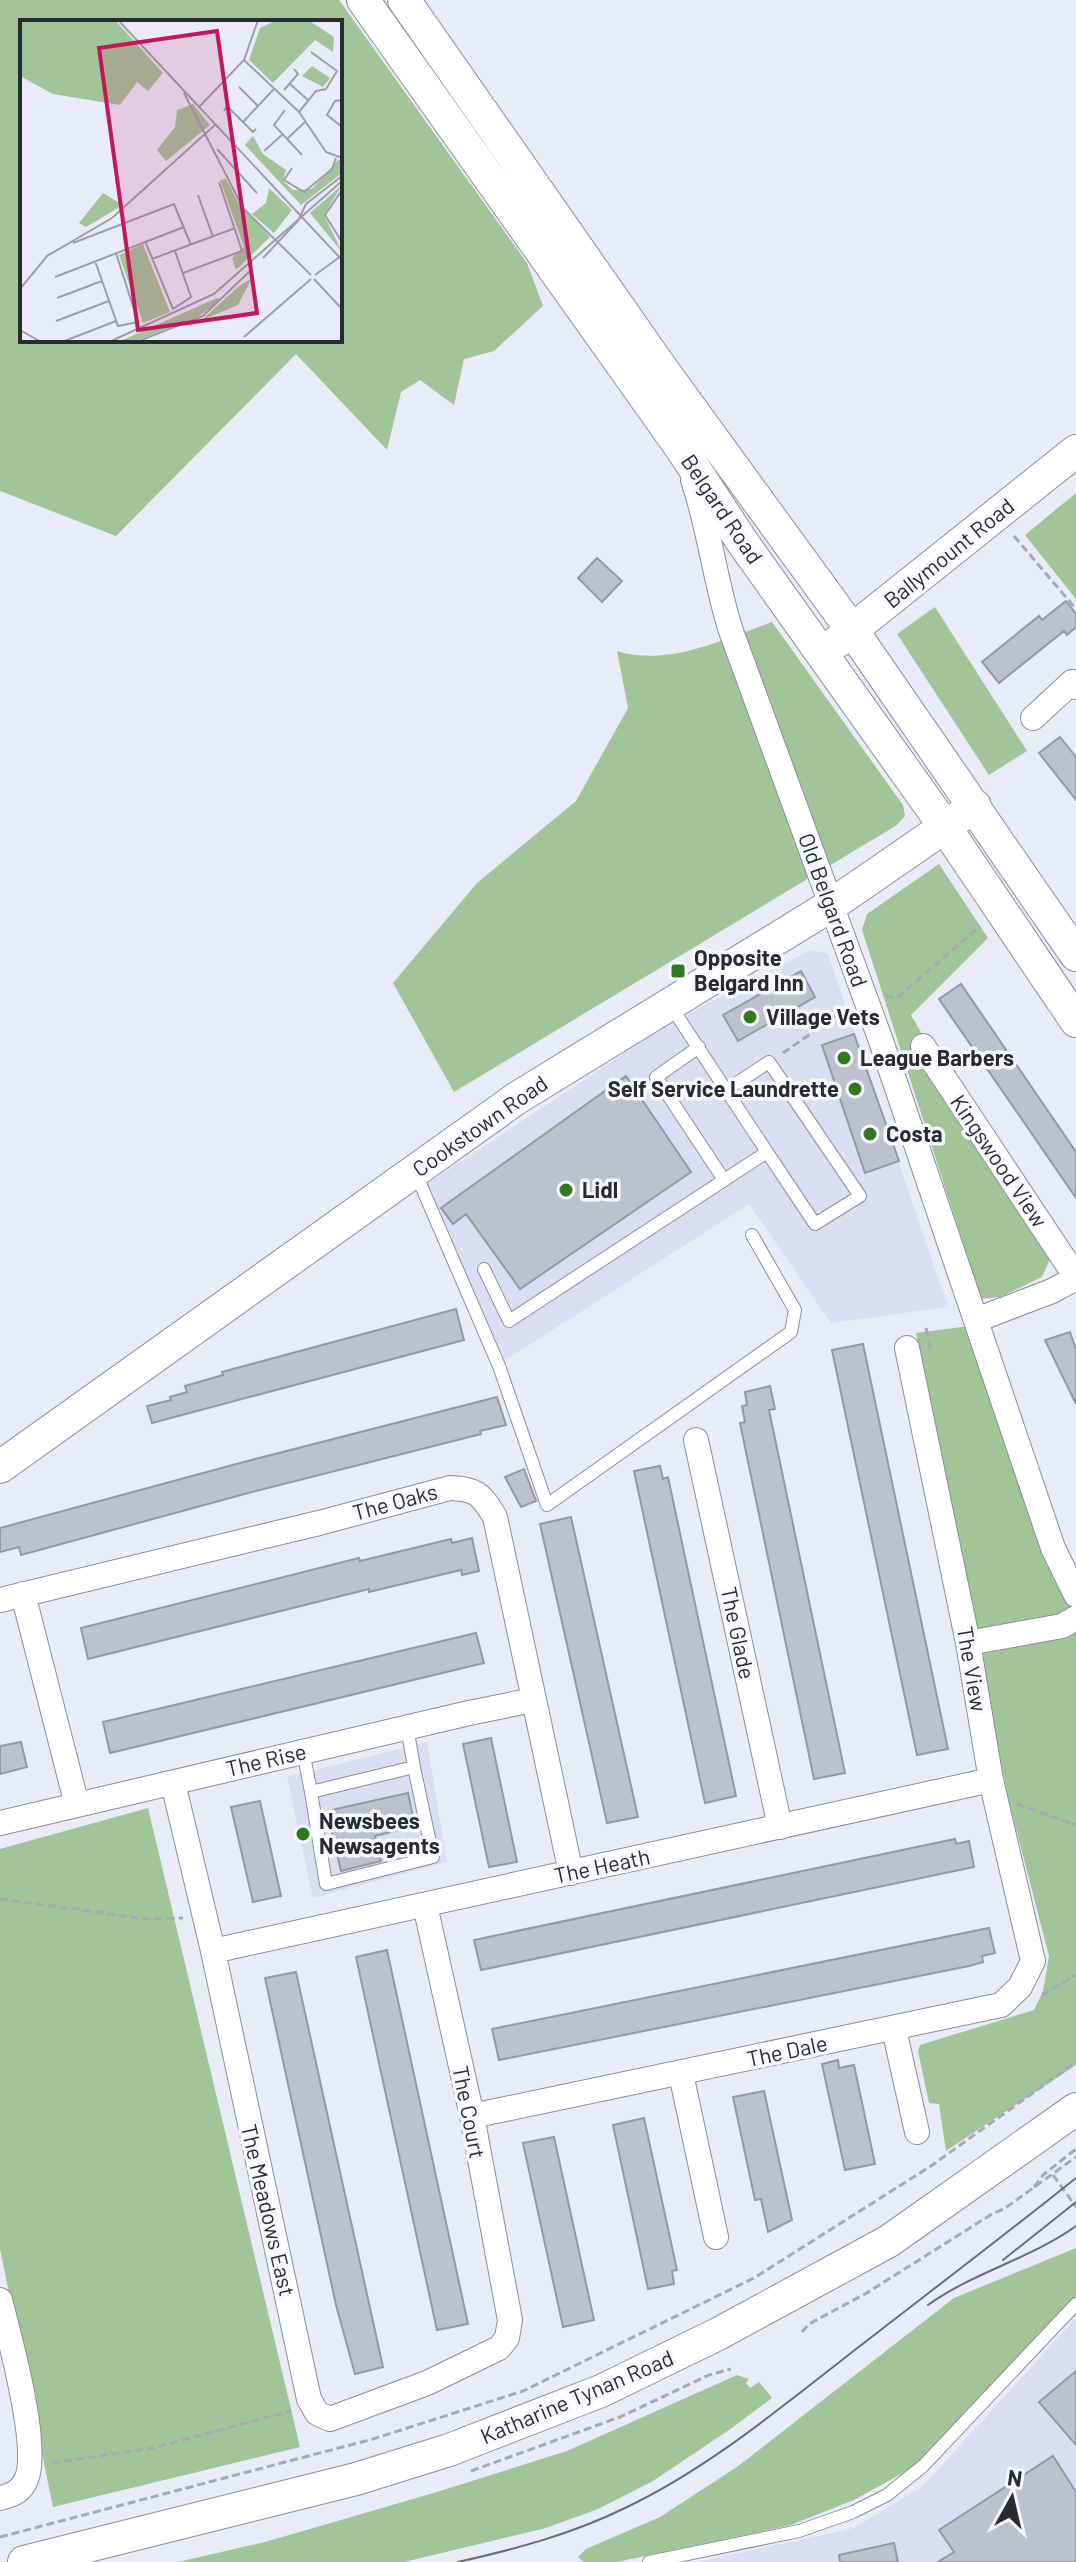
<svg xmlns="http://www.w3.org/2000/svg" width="1076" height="2562" viewBox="0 0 1076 2562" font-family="Barlow,sans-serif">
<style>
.built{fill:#dbdef3}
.green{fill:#a1c499;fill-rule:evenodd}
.building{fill:#bec0ce;stroke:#9597a4;stroke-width:2}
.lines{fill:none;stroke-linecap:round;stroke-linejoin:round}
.lane-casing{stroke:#8b8d99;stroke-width:14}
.street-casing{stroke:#8b8d99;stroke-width:26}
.secondary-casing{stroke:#8b8d99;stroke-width:34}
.path{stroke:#a6a8b2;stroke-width:3;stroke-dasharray:8 4;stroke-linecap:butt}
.lane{stroke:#fff;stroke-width:12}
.street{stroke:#fff;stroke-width:24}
.secondary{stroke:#fff;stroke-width:32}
.tram{stroke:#6a6b73;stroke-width:2}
.poi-dot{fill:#30791e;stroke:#f8f9ff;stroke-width:3}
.labels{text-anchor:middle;stroke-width:7;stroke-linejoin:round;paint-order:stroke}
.street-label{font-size:22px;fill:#2a2b30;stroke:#f8f9ff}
.poi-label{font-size:22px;font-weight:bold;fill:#2a2b30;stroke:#f8f9ff;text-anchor:start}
.inset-road{fill:none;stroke:#9d9ea9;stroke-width:2}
.view{fill:#c2185b;fill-opacity:0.15;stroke:#c2185b;stroke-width:4}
.inset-edge{fill:none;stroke:#2a2b30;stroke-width:4}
</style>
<rect width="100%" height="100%" fill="#e9ebf9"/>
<path class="built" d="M810 950 828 954 948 1307 831 1323 749 1204 504 1361 427 1184 667 1025Z
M427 1742 447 1862 313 1898 287 1777Z
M1076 2318V2562H698L854 2528 923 2486Z"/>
<path class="green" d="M0 0H339L527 263 543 306 494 351 464 359 454 405 420 380 401 392 387 450 296 354 116 536 0 491ZM22 22H340V340H22Z
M1076 493V599L1025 535Z
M935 607 1027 751 989 775 897 634Z
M772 622 903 805 905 816 897 825 454 1092 393 983 477 883 576 801 628 708 617 651C668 667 724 639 772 622Z
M939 864 988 938 911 1015 1051 1257 1042 1277 1000 1297 981 1299 862 930 867 914Z
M969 1326 1076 1607V2065L946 2151 939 2104 929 2103 918 2051 920 2045 1034 2010 1043 1991 1049 1956 1008 1798 916 1333Z
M148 1808 300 2447 53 2507 0 2249V1849Z
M1076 2248V2299L921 2463 854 2500 791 2525 617 2562H584L578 2557 586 2549 660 2517 737 2467 954 2298Z
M737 2375 749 2379 746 2383 750 2388 759 2382 772 2398 729 2430 653 2481 598 2509 546 2528 404 2562H178L265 2542 437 2492 567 2451Z"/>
<path class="building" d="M597 558 622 581 602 602 578 578Z
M1066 601 1076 614V627L1067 635 1064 631 999 683 982 662 1039 616 1042 620Z
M1060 737 1076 757V800L1039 753Z
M801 971 815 997 738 1041 723 1015Z
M961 984 1076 1152V1198L939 999Z
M854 1034 899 1161 865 1173 822 1045Z
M626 1076 691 1172 520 1289 466 1214 453 1224 441 1208Z
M456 1309 464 1340 152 1423 147 1406 171 1400 170 1397 187 1392 185 1386 223 1375 222 1372Z
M1070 1332 1076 1349V1404L1045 1340Z
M863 1344 948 1749 917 1755 832 1350Z
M770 1386 775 1409 769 1410 845 1773 814 1779 740 1423 745 1422 742 1406 747 1405 745 1392Z
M497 1397 506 1425 480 1431 481 1434 252 1492 21 1555 19 1547 0 1552V1528L240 1463Z
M660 1466 663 1479 668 1477 736 1796 705 1803 634 1471Z
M524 1469 536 1501 521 1507 505 1477Z
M571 1517 638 1817 607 1823 540 1524Z
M472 1538 479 1571 462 1575 461 1570 369 1592V1589L88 1659 81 1628 359 1558 360 1561 451 1539 452 1543Z
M476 1633 484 1663 110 1753 103 1722Z
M491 1738 517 1862 489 1867 463 1744Z
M21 1742 27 1767 0 1774V1746Z
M408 1793 415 1826 375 1836 381 1861 341 1871 327 1811Z
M260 1801 281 1896 253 1902 231 1807Z
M955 1839 956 1844 969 1841 974 1867 481 1970 474 1940Z
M989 1928 995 1953 982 1956 983 1962 969 1966 499 2060 492 2029Z
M387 1950 468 2324 437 2330 356 1957Z
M296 1972 383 2367 355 2374 336 2305 265 1978Z
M838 2060 839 2068 854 2065 875 2164 845 2170 822 2064Z
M764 2091 792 2220 768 2232 761 2199 755 2200 733 2097Z
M644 2118 677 2270 672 2271 674 2284 648 2289 613 2125Z
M554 2137 594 2320 563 2327 523 2143Z
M1076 2371V2445L1039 2402Z
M1053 2456 1076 2492V2562H938L954 2552 939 2530Z
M894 2543 898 2562H840L839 2555Z"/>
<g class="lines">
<g class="lane-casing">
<path id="lane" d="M699 1047 656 1077 724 1180
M726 1090 767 1152
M416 1174 499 1366 547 1505 791 1332 795 1310 752 1235
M484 1269 509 1321 767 1152 815 1224 860 1196 769 1062 726 1090 670 1005
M303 1751 311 1792 414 1767 407 1727
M311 1792 326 1884 433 1857 414 1767
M649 2562 799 2531 853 2512 887 2495 923 2466 1076 2304"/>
</g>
<g class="street-casing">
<path id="street" d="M693 480C710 530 715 582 731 631L881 1041 1053 1548 1076 1595
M1033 718 1072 682 1076 687
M923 1046 1076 1277
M976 1320 1052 1291 1076 1278
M696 1440 780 1827
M23 1594 77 1805
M0 1600 319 1523 450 1488C477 1489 481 1494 495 1517L571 1873
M968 1643 1062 1626 1076 1618
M173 1783 213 1951 309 2399 317 2413 330 2419 427 2383 499 2348 507 2338 510 2320 472 2116 425 1905
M0 1823 469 1713 533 1700
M213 1951 991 1780
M894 2029 917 2132
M681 2074 716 2237
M472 2116 1001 2005 1020 1987 1033 1961 991 1780 968 1643 907 1348
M0 2300C9 2335 42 2453 25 2482 19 2493 11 2495 0 2498"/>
</g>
<g class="secondary-casing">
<path id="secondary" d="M363 0 681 448 741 540 945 827 1076 1021
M404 0 662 369 852 630 1076 955
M837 642 1076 451
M0 1467 517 1098 830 906 975 806
M24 2562 356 2479 449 2450 601 2391 718 2334 889 2241 1076 2109"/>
</g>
<path class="path" d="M1014 536 1076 609
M886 996 897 998 980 926
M783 1053 846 1009
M926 1328 931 1352
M1017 1804 1076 1825
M0 1899 146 1919 183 1918
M1042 1995 1076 1975
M1053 2175 1076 2207
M1034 2187 1044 2174 1076 2149
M802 2332 809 2324 865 2294 992 2214 1004 2209 1076 2157
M52 2463 153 2448 291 2411
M471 2471 620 2417 709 2375 731 2369
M0 2537 373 2439 523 2391 754 2278 931 2166 1076 2062"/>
<use href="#lane" class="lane"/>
<use href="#street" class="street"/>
<use href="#secondary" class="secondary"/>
<path class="tram" d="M1003 2260 1076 2202
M928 2305C974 2272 1030 2259 1076 2226
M458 2562C516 2549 572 2534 625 2508 711 2467 785 2404 860 2346 932 2290 1005 2235 1076 2178"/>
</g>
<g class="poi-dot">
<rect x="670" y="963" width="16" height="16" rx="4"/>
<circle cx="750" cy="1017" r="8"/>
<circle cx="844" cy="1058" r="8"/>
<circle cx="855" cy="1089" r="8"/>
<circle cx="870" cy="1134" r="8"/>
<circle cx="566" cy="1190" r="8"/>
<circle cx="303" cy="1834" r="8"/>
</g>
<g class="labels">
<g class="street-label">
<text transform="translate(722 509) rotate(56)" y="8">Belgard Road</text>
<text transform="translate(949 553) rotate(-39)" y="8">Ballymount Road</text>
<text transform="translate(833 910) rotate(70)" y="8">Old Belgard Road</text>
<text transform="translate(480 1126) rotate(-35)" y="8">Cookstown Road</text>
<text transform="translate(999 1161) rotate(56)" y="8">Kingswood View</text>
<text transform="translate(395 1502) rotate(-15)" y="8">The Oaks</text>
<text transform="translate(738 1633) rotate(78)" y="8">The Glade</text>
<text transform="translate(972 1669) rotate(80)" y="8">The View</text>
<text transform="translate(266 1760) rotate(-13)" y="8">The Rise</text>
<text transform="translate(602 1866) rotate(-12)" y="8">The Heath</text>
<text transform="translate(787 2051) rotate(-12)" y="8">The Dale</text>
<text transform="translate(469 2112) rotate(79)" y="8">The Court</text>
<text transform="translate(268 2210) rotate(77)" y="8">The Meadows East</text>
<text transform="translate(577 2397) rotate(-23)" y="8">Katharine Tynan Road</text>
</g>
<g class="poi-label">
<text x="694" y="966">Opposite<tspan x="694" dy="25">Belgard Inn</tspan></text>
<text x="766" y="1025">Village Vets</text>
<text x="860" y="1066">League Barbers</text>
<text x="839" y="1097" text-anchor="end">Self Service Laundrette</text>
<text x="886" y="1142">Costa</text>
<text x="582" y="1198">Lidl</text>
<text x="319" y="1829">Newsbees<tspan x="319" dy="25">Newsagents</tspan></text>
</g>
</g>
<g transform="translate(20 20)">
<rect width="322" height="322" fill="#e9ebf9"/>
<path d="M0 0H95L143 53 128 71 117 62 100 85 33 74 0 56ZM257 0H288L314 17 313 32 295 20 253 63 229 40 240 8ZM292 46 310 58 303 67 282 56ZM173 84 190 105 146 141 137 130 155 107 157 90ZM233 116 243 134 266 150 263 161 273 170 292 169 318 140 322 139V153L281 185 225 125ZM206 159 218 182 250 217 216 250 212 238 224 227 200 160ZM322 165 304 195 322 232 290 193ZM249 168 272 190 254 213 232 194 246 183ZM83 173 103 185 66 207 59 203ZM123 224 150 292 123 303 99 235ZM232 258 218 285 182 300 219 266ZM197 278 201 280 178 297 112 322H98Z" fill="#a1c499"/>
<path class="inset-road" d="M98 0 322 240M224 40 279 92 306 132 322 138M270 64 288 80M219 67 238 86M264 70 278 54 274 49M164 73 223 188 291 255M322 80 315 81 307 95 322 107M179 87 224 40 238 0M265 90 254 105 282 135M204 91 207 86 233 112 236 109M279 92 296 71 306 69 317 51 291 32M223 102 254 69M267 119 286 101M197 129 237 173M244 131 262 115M272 148 264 160 284 172 312 149 316 138M322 170 305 195 322 222M178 175 193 217M125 221 153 289 171 277 155 231M53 223 154 184 171 225M243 238 278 201 286 184 322 156M132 239 215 208M75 241 98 306 118 302 96 233M163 253 222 231 199 162M295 255 321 236M35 257 164 207M294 259 322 289M0 269 27 236 92 198 196 104M37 278 82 261M36 301 89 281M0 310 21 322M224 317 291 259M42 322 96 301M89 322 194 274 322 161M116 322 183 296 231 250"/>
<path class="view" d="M197 11 237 293 118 310 79 28Z"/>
<rect width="322" height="322" class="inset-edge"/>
</g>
<g transform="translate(1012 2498) rotate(8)" stroke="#f8f9ff" stroke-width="6" paint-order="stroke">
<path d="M0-6L14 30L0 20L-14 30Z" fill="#2a2b30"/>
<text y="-12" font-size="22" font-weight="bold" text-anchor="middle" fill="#2a2b30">N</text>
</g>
</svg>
